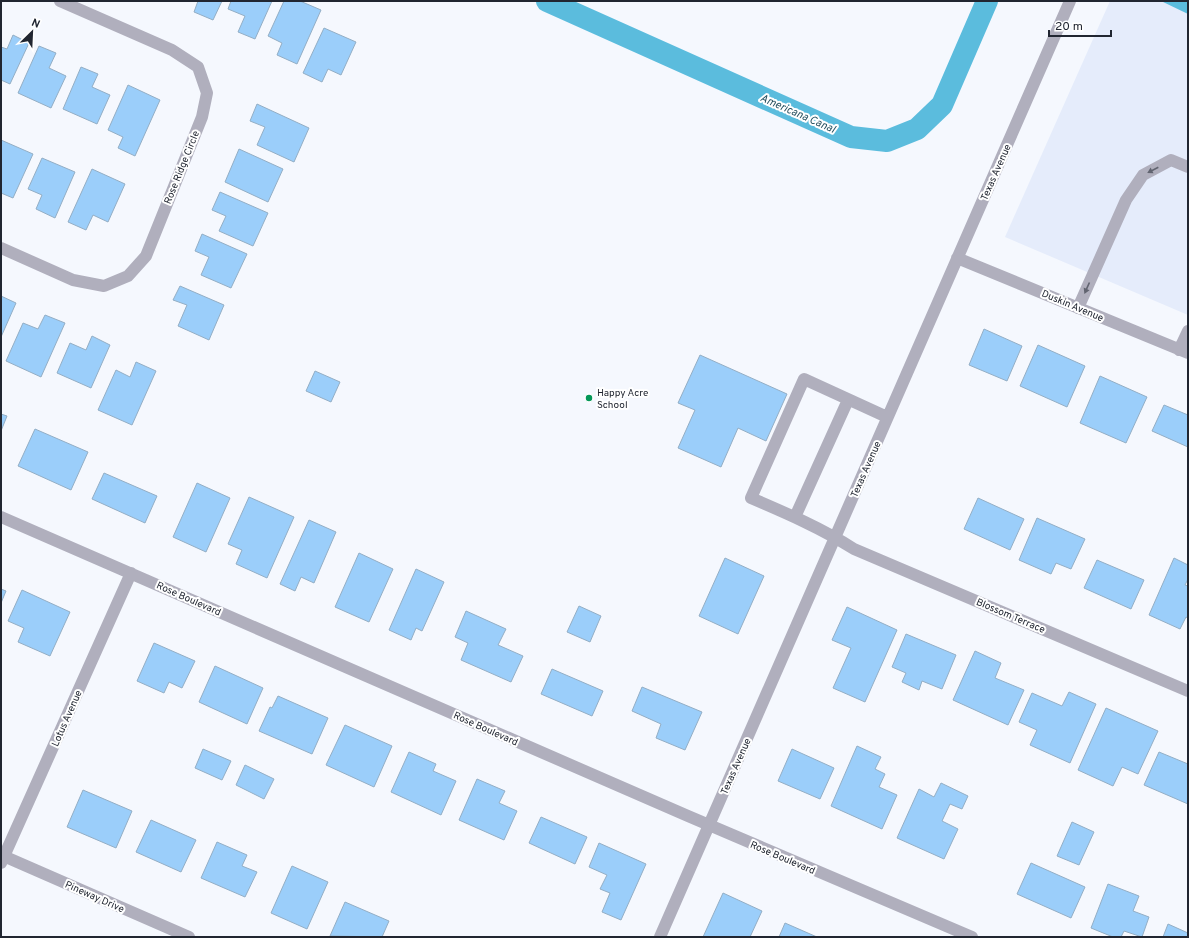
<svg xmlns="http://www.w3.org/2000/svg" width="1189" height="938" viewBox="0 0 1189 938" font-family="Overpass,sans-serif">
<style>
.built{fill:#e5ecfb}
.water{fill:#5bbcdd}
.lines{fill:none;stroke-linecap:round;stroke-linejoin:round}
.canal{stroke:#5bbcdd;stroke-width:22}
.building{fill:#9bcefa;stroke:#93aec5}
.minor{stroke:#b0afbd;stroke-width:12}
.oneway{fill:#616470}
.poi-dot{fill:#049758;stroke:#fff;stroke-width:1.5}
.labels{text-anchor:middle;stroke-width:4;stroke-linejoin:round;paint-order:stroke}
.street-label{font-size:10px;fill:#212631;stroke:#fff}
.poi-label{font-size:10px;fill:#212631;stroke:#fff;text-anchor:start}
.water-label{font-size:11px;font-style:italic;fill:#254f5e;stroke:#fff}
</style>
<rect width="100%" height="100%" fill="#f5f8fe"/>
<path class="built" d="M1110 1H1188V315L1005 237Z"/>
<path class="water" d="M1161 1H1188V14Z"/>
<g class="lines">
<path class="canal" d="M547 1 851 137 887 141 917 129 942 105 987 1"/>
</g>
<path class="building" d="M198 1H222L213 20 194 12Z
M231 1H272L255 39 238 32 245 16 228 9Z
M284 1H300L321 10 297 64 277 55 282 43 268 36Z
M324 28 356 42 341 75 328 69 322 82 303 73Z
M13 35 29 43 10 84 1 80V47L7 49Z
M39 46 56 53 49 68 66 76 51 108 18 93Z
M81 67 98 74 92 87 110 95 97 124 63 109Z
M128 85 160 100 135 156 118 148 123 137 108 130Z
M257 104 309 128 294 162 257 145 265 127 250 121Z
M1 140 33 154 13 198 1 193Z
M239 149 283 169 268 202 225 182Z
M42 158 75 172 55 218 36 209 42 195 28 189Z
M92 169 125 184 108 222 93 215 86 230 68 222Z
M220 192 268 213 253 246 219 231 226 216 212 210Z
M202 234 247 254 231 288 201 275 209 257 195 251Z
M180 286 224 305 209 340 178 326 187 305 173 300Z
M1 296 16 303 1 337Z
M45 315 65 323 41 377 6 361 23 323 38 329Z
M984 329 1022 346 1007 381 969 365Z
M92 336 110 345 91 388 57 373 70 343 86 350Z
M1038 345 1085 366 1067 407 1020 386Z
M700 355 787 394 766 441 738 428 721 467 678 448 695 410 678 403Z
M136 362 156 371 132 425 98 410 116 370 130 377Z
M315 371 340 382 331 402 306 391Z
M1100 376 1147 397 1126 443 1080 423Z
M1164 405 1188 415V447L1152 431Z
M1 414 7 416 1 431Z
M35 429 88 452 71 490 18 466Z
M104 473 157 496 145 523 92 499Z
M197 483 230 498 206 552 173 537Z
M249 497 294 517 267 578 236 564 242 550 228 544Z
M978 498 1024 519 1010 550 964 529Z
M1037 518 1085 539 1071 569 1056 563 1051 574 1019 560Z
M309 520 336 532 314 583 301 577 295 591 280 584Z
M359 553 393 569 369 622 335 607Z
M725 558 764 576 738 634 699 616Z
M1174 558 1188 565V579L1185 585 1188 586V618L1186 617 1180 629 1149 615Z
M1097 560 1144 580 1131 609 1084 588Z
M416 569 444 582 422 631 416 628 411 640 389 630Z
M1 589 6 591 1 603Z
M22 590 70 612 50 656 18 642 24 628 8 621Z
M579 606 601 616 590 642 567 632Z
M847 607 897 630 865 702 833 688 851 648 832 640Z
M466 611 506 629 498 645 523 656 511 682 461 660 468 643 455 637Z
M906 634 956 655 942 689 922 681 919 690 902 682 906 673 892 667Z
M154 643 195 661 182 688 169 682 164 693 137 681Z
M975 651 1001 663 995 678 1024 690 1008 725 953 700Z
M215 666 263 688 247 724 199 702Z
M552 669 603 691 592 716 541 694Z
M642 687 702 712 685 750 656 738 661 724 632 711Z
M1069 692 1096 704 1070 763 1030 745 1037 730 1019 722 1032 693 1062 706Z
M278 696 328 718 312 754 259 731 270 707 272 708Z
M1106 708 1158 731 1138 774 1122 767 1113 786 1078 770Z
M345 725 392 746 374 787 326 765Z
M857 746 881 757 875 769 885 774 879 787 897 795 882 829 831 806Z
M203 749 231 761 222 780 195 768Z
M792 749 834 768 820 799 778 781Z
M409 752 436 764 433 771 456 781 441 815 391 792Z
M1159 752 1188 764V804L1144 785Z
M245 765 274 779 264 799 236 785Z
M477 779 505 791 499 803 517 811 504 840 459 820Z
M941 783 968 796 962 809 950 804 942 821 958 829 944 859 897 838 919 789 934 797Z
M83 790 132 811 116 848 67 827Z
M541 817 587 837 575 864 529 843Z
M151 820 196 840 181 872 136 852Z
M1072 822 1094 832 1079 865 1057 856Z
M217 842 247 855 242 866 257 872 245 897 201 878Z
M599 843 646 864 621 920 602 912 610 893 600 889 607 875 589 867Z
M1031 863 1085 887 1071 918 1017 894Z
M292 866 328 882 307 929 271 913Z
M1108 884 1139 896 1133 911 1149 917 1142 937 1124 931 1121 937H1113L1091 928Z
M723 893 762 911 750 937H703Z
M345 902 389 921 382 937 330 936Z
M785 923 817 937H779Z
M1168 924 1188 933V937H1163Z"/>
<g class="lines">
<path class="minor" d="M1 248 73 280 104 286 128 276 146 256 202 117 207 93 198 67 172 50 60 1
M957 258 1188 353
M1078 308 1126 200 1143 175 1171 160 1188 167
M1179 350 1188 331
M887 417 804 379 751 498C786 513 821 528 854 549L1188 691
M1 517 688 816 972 937
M795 517 848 400
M1 855 189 937
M1 863 131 573
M660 937 1070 1"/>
</g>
<defs><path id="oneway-solid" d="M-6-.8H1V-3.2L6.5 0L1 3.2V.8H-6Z"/></defs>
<g class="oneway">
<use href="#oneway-solid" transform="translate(1153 170) rotate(153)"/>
<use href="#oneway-solid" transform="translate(1087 288) rotate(114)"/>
</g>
<circle class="poi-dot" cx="589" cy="398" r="4"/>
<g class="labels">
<g class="street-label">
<text transform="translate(181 167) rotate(-68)" y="4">Rose Ridge Circle</text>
<text transform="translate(995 172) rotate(-66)" y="4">Texas Avenue</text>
<text transform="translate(1073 305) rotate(23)" y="4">Duskin Avenue</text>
<text transform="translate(865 469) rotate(-66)" y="4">Texas Avenue</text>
<text transform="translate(189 598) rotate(24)" y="4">Rose Boulevard</text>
<text transform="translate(1011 615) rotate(23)" y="4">Blossom Terrace</text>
<text transform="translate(66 718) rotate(-66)" y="4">Lotus Avenue</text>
<text transform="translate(486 728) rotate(24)" y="4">Rose Boulevard</text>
<text transform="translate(735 766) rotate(-66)" y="4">Texas Avenue</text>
<text transform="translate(783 857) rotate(23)" y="4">Rose Boulevard</text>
<text transform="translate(95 896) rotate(24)" y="4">Pineway Drive</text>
</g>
<g class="poi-label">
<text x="597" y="396">Happy Acre<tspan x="597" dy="12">School</tspan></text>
</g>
<g class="water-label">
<text transform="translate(798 113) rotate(24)" y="4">Americana Canal</text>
</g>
</g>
<rect width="1189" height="938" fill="none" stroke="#212631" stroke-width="4"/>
<g transform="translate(32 32) rotate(24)" stroke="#ffffff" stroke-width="3" paint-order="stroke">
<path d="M0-3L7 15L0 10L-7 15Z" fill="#212631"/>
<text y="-6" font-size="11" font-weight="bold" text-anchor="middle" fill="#212631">N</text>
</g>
<path d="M1049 30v6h62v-6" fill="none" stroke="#212631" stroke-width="2"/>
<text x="1055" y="30" font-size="12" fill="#212631" stroke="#ffffff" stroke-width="3" paint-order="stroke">20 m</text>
</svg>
